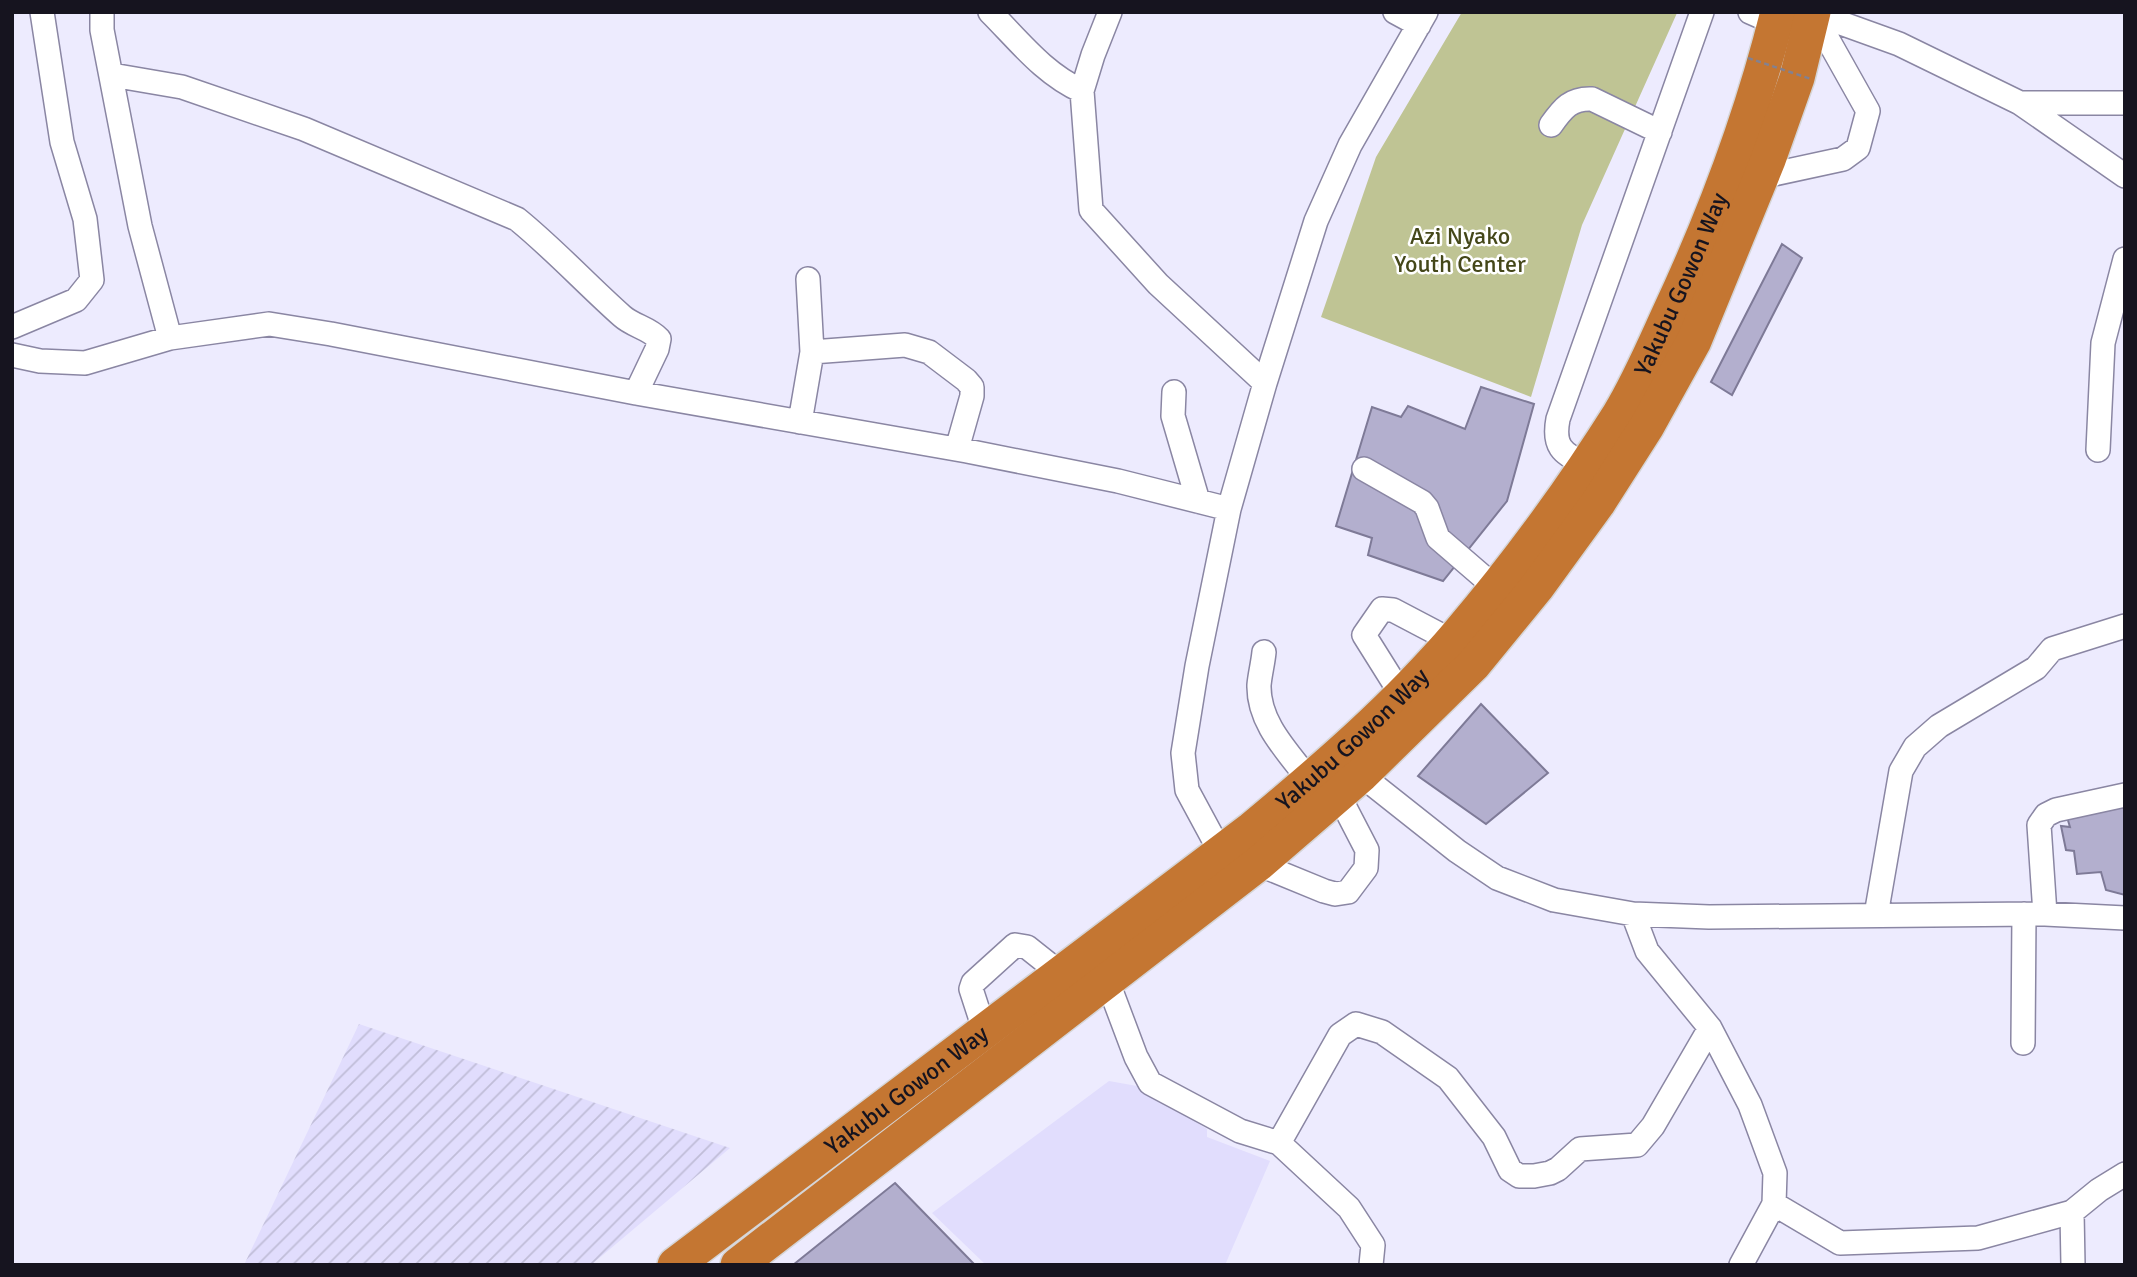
<svg xmlns="http://www.w3.org/2000/svg" width="2137" height="1277" viewBox="0 0 2137 1277" font-family="Signika,sans-serif">
<style>
.industrial{fill:url(#industrial-furrows)}
.built{fill:#e1ddfd}
.green{fill:#bfc494}
.building{fill:#b3afce;stroke:#7e7a97;stroke-width:2}
.lines{fill:none;stroke-linecap:round;stroke-linejoin:round}
.minor-casing{stroke:#8a86a3;stroke-width:26}
.highway-casing{stroke:#d5d5d7;stroke-width:38}
.minor{stroke:#fff;stroke-width:23}
.highway{stroke:#c47632;stroke-width:35}
.path-bridge{stroke:#838190;stroke-width:2.5;stroke-dasharray:5 3.5;stroke-linecap:butt}
.labels{text-anchor:middle;stroke-width:5;stroke-linejoin:round;paint-order:stroke}
.park-label{font-size:24px;fill:#444719;stroke:#fff}
.street-label{font-size:24px;fill:#16141f;stroke:#fff}
</style>
<defs>
<pattern id="industrial-furrows" width="10" height="10" patternUnits="userSpaceOnUse" patternTransform="scale(1.75)"><rect width="10" height="10" fill="#e1ddfd"/><path d="M-1 1l2-2M0 10L10 0M9 11l2-2" fill="none" stroke="#c0bdd8"/></pattern>
</defs>
<rect width="100%" height="100%" fill="#edebfe"/>
<path class="industrial" d="M359 1024 730 1148 591 1265H244Z"/>
<path class="built" d="M1109 1081 1137 1086 1207 1129V1137L1270 1161 1225 1265H986L932 1213Z"/>
<path class="green" d="M1462 12 1677 13 1582 225 1531 397 1321 317 1376 157Z"/>
<path class="building" d="M1782 244 1802 258 1732 395 1711 382Z
M1481 387 1534 404 1507 501 1443 581 1368 555 1372 538 1336 526 1372 407 1401 417 1408 406 1465 429Z
M1481 704 1548 773 1486 824 1418 776Z
M2125 803V895L2106 890 2101 872 2077 874 2074 851 2066 850 2061 826 2070 827 2067 817Z
M895 1183 975 1265H793Z"/>
<g class="lines">
<g class="minor-casing">
<path id="minor" d="M102 12V30L140 226 170 338
M990 12C1019 41 1044 74 1082 91
M1110 12 1093 55 1082 91 1091 210 1158 284 1265 383
M1395 12 1419 25
M1750 12 1775 23
M1813 13 1899 44 2020 103 2125 176
M112 75 182 87 304 129 517 219C554 249 586 284 622 316 633 326 649 328 659 339L657 349 636 393
M2020 103H2125
M1551 125C1563 108 1571 98 1592 99L1660 132
M1760 177 1843 159 1858 148 1868 111 1813 13
M12 327 76 300 92 280 85 219 62 142 42 12
M812 352 905 345 929 352 966 380 972 387V396L957 449
M12 355 40 361 85 363 170 338 269 324 331 334 636 393 967 451 1118 481 1229 509
M1174 392 1173 416 1198 501
M800 422 812 352 808 279
M2098 450 2103 343 2125 259
M1586 464C1561 454 1553 445 1558 419L1702 12
M1364 469 1422 502 1427 508 1438 538 1496 588
M1264 652C1263 663 1260 674 1259 685 1258 723 1288 752 1310 781
M1401 694 1364 635 1382 609 1393 610 1452 641
M1361 775 1457 851 1497 878 1554 900 1633 914 1709 917 2045 914 2125 918
M1221 853 1187 790 1183 753 1197 666 1229 509 1265 383 1316 221 1350 145 1426 12
M1258 864 1324 891 1335 894 1348 892 1366 868 1367 850 1339 796
M1633 914 1647 951 1710 1028 1750 1105 1775 1173 1774 1204 1741 1265
M2045 914 2039 825 2046 815 2056 810 2125 795
M1876 915 1901 771 1915 747 1939 726 2036 668 2052 649 2125 626
M1107 980 1136 1057 1150 1083 1240 1131 1279 1143 1349 1208 1373 1245 1371 1265
M985 1032 971 989 973 983 1015 945 1027 947 1061 974
M2023 1043 2024 914
M1279 1143 1340 1035 1356 1024 1382 1032 1448 1078 1494 1137 1510 1170 1519 1176H1534L1550 1173 1558 1169 1580 1149 1637 1145 1653 1126 1710 1028
M1774 1204 1840 1243 1978 1238 2072 1212 2099 1190 2125 1174
M2072 1212 2073 1265"/>
</g>
<g class="highway-casing">
<g id="highway">
<path id="s1" d="M675 1265 1252 829C1325 768 1397 706 1459 633 1517 565 1571 491 1619 415 1638 384 1653 349 1668 316 1714 218 1752 117 1778 12"/>
<path d="M738 1265 1258 864 1361 775 1474 664 1537 587 1598 503 1647 426 1694 341 1768 160 1797 78 1813 12"/>
</g>
</g>
<use href="#minor" class="minor"/>
<use href="#highway" class="highway"/>
<path class="path-bridge" d="M1748 58 1811 79"/>
</g>
<g class="labels">
<g class="park-label">
<text x="1460" y="244">Azi Nyako<tspan x="1460" dy="28">Youth Center</tspan></text>
</g>
<g class="street-label">
<text dy="8" stroke="none"><textPath href="#s1" startOffset="1424">Yakubu Gowon Way</textPath></text>
<text dy="8" stroke="none"><textPath href="#s1" startOffset="858">Yakubu Gowon Way</textPath></text>
<text dy="8" stroke="none"><textPath href="#s1" startOffset="290">Yakubu Gowon Way</textPath></text>
</g>
</g>
<rect width="2137" height="1277" fill="none" stroke="#16141f" stroke-width="28"/>
</svg>
